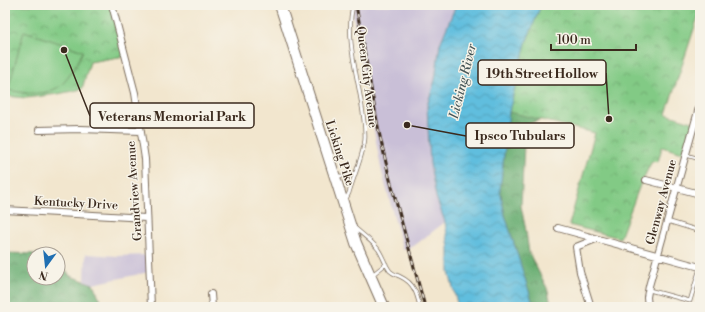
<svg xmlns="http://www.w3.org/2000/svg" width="705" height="312" viewBox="0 0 705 312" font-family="'Libre Bodoni',serif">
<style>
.industrial{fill:#c9bfd7}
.forest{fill:url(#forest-crowns);stroke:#526c48}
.park{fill:url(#park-crowns);stroke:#5e7a52}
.garden{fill:#82ca85;stroke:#5e7a52}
.water{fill:url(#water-waves);stroke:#4e747e}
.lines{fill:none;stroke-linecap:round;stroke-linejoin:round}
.lane-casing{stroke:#7b6c5c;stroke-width:4.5}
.street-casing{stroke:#7b6c5c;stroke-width:8}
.primary-casing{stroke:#7b6c5c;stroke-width:12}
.lane{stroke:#fff;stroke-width:3}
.street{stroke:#fff;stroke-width:6}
.primary{stroke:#fff;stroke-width:10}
.rail-casing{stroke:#3b2a1e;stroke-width:3}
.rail{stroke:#f7f3e8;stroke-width:1.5;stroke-dasharray:4.5;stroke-linecap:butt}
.labels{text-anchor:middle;stroke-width:3;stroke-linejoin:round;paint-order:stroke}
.street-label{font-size:12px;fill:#3b2a1e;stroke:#f7f3e8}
.water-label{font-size:13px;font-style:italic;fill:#465658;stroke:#f7f3e8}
.leader{fill:none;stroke:#3b2a1e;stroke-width:1.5}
.callout-dot{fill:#3b2a1e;stroke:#f7f3e8;stroke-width:1.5}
.callout{fill:#f7f3e8;stroke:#3b2a1e;stroke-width:1.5}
.callout-label{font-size:13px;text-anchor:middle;font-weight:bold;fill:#3b2a1e}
</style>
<defs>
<pattern id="forest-crowns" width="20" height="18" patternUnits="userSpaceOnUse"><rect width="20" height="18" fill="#69ae72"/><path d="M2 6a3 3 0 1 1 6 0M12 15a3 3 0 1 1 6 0" fill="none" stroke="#588e5d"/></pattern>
<pattern id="park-crowns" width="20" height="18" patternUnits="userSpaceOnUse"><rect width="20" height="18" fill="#82ca85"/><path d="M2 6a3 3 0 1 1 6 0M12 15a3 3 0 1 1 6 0" fill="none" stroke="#6ca46c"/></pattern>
<pattern id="water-waves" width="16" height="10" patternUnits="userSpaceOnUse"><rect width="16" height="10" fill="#60bede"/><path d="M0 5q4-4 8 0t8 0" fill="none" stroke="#509bb3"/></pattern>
</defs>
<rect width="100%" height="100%" fill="#f7f3e8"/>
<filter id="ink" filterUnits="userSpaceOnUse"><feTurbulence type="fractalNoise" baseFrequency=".025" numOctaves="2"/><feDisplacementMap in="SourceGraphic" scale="8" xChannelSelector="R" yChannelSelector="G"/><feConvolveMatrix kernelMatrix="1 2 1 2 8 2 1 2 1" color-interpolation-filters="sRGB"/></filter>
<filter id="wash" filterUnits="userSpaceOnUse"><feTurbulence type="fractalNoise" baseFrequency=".012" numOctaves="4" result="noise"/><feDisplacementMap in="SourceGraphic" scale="16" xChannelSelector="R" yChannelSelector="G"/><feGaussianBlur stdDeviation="0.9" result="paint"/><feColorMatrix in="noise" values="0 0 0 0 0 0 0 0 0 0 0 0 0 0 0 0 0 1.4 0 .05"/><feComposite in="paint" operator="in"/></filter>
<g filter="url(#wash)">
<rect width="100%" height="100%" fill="#f2e6ce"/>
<path class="industrial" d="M351 5H456L440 44 435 80 427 106 430 164 436 197 445 222 414 246 403 250 381 168Z
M86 254 116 256 149 255V272L93 284 85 281Z"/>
<path class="forest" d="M541 5 566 111 525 125 521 206 526 231 529 253 547 288 552 307H534L505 215 500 190 509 112 515 87Z
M5 253 39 254H34V278H58V258L70 276 93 284 104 307H5Z"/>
<path class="park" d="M5 5H112L125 56 90 62 82 89 58 94 26 98 6 96Z
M541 5H700V17H698L666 114 695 123 683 153 662 147 658 162 652 161 640 185 620 238 569 225 595 133 509 112 526 43Z"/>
<path class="garden" d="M24 31 83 51C78 62 67 84 55 89 41 96 23 93 8 90Z"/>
<path class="water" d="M456 5H541L526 43 515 87 509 112 500 190 505 215 534 307H458L449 272V248L445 222 436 197 430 164 427 106 435 80 440 44Z"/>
</g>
<g filter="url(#ink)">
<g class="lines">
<g class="lane-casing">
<path id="lane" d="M686 155 700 159
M336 176H345L355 173
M345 201 349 193C353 178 365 151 365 137 365 94 343 46 353 5
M667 221 700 231
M355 228C363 235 372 241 378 249 383 256 385 265 390 271 393 274 397 275 401 277 414 283 417 294 420 307
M372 275 386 264
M649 290 690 301 700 268"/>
</g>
<g class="street-casing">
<path id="street" d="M112 5 135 93 145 159 151 307
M39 130 80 129 141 131
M646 180 700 194
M5 210 146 218
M558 228 700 267
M211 294 212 307
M590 304 580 272 576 247 596 239
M648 307 647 297 649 286 700 104"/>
</g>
<g class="primary-casing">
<path id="primary" d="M280 5 356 243 384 307"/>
</g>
<use href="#lane" class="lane"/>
<use href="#street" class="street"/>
<use href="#primary" class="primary"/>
<g class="rail-casing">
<path id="rail" d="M356 5 379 132 389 176 425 307"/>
</g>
<use href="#rail" class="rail"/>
</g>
</g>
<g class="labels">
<g class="street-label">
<text transform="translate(367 77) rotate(83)" y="4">Queen City Avenue</text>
<text transform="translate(340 153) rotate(72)" y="4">Licking Pike</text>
<text transform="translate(134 191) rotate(-94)" y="4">Grandview Avenue</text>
<text transform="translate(661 202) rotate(-75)" y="4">Glenway Avenue</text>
<text transform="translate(76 203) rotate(3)" y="4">Kentucky Drive</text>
</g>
<g class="water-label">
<text transform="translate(462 81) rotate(-76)" y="5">Licking River</text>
</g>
</g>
<path class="leader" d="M609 119L606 73M64 50L90 116M407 125L466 136"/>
<g class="callout-dot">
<circle cx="609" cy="119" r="4"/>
<circle cx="64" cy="50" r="4"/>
<circle cx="407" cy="125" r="4"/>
</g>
<g class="callout">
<rect x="478" y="60" width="128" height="25" rx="4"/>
<rect x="90" y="103" width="164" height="25" rx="4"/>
<rect x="466" y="123" width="108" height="25" rx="4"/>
</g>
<g class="callout-label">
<text x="542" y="78">19th Street Hollow</text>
<text x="172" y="121">Veterans Memorial Park</text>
<text x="520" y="140">Ipsco Tubulars</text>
</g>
<rect width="705" height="312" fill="none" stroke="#f7f3e8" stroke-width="20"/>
<g transform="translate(46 266) rotate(195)"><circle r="19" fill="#f7f3e8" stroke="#aca397"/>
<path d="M0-3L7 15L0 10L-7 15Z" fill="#1f6fb2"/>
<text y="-6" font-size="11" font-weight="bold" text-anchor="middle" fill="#3b2a1e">N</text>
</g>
<path d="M551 44v6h85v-6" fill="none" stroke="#3b2a1e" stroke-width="2"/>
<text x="557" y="44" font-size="12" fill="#3b2a1e" stroke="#f7f3e8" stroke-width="3" paint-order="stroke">100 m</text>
</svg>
